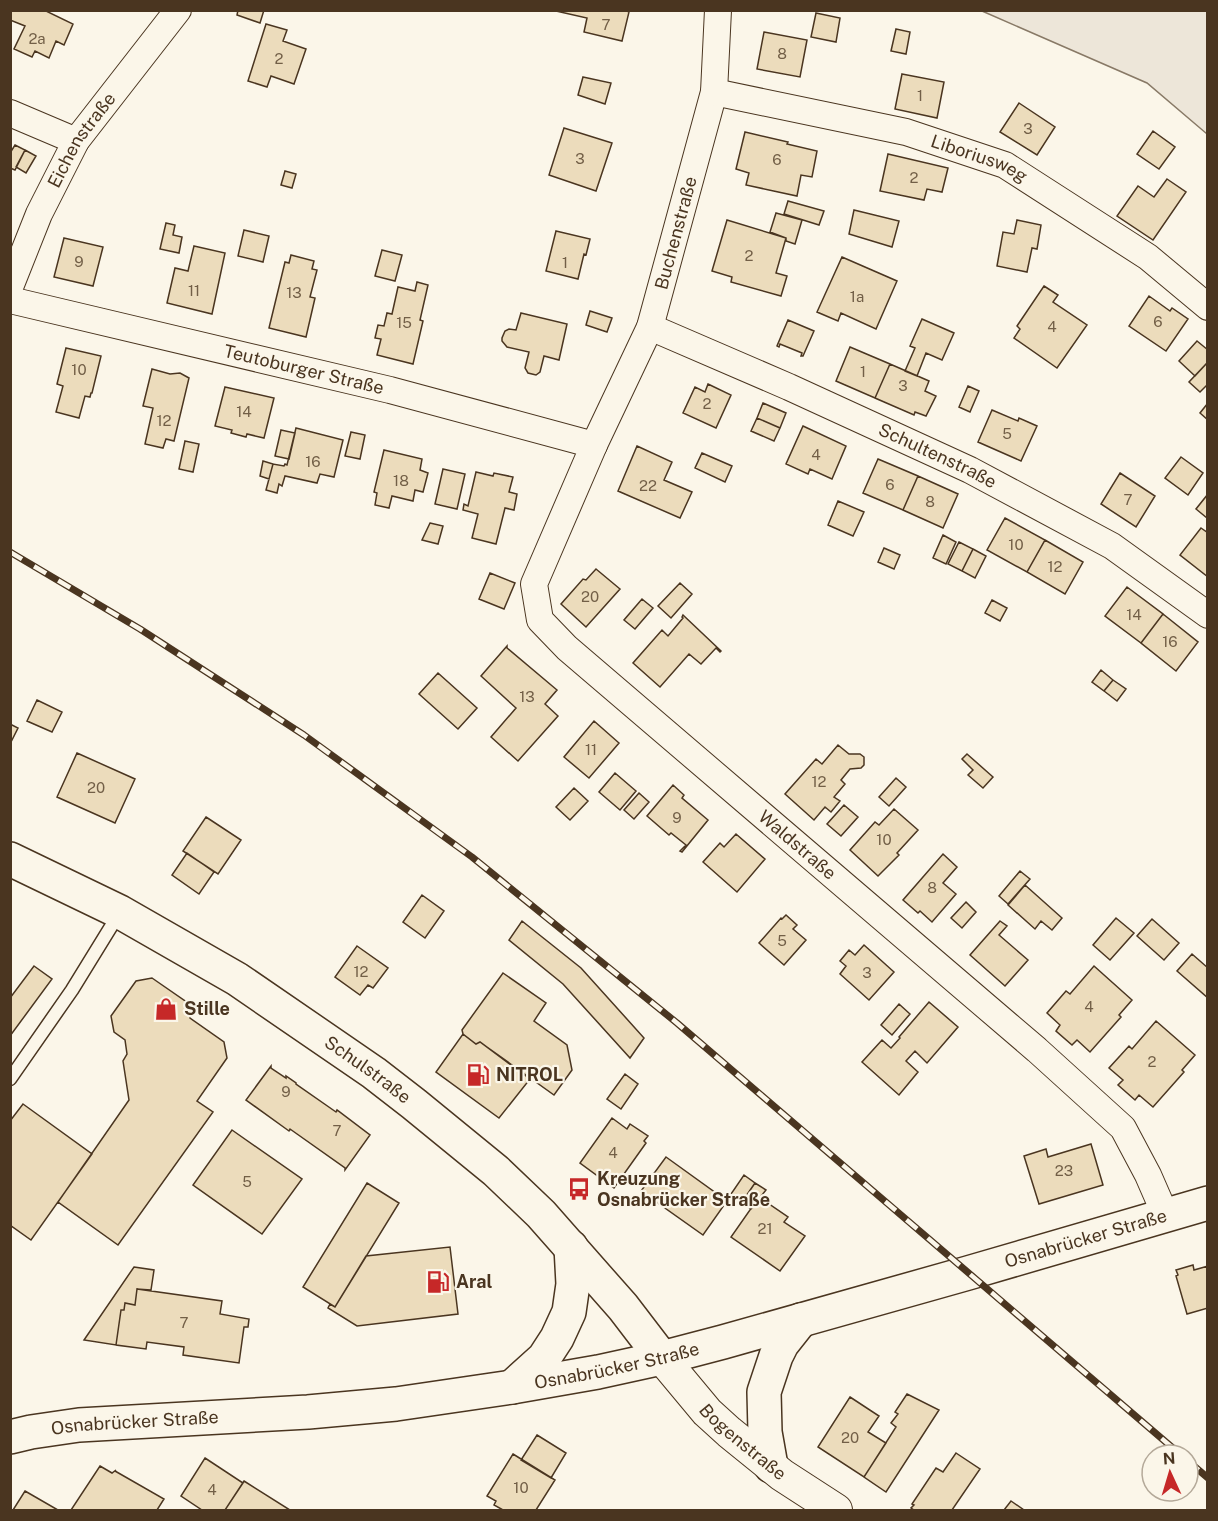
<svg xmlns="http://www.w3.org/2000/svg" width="1218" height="1521" viewBox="0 0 1218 1521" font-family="'Public Sans',sans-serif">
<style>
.green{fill:#ede6d9;stroke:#887966;stroke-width:1.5}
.building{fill:#ecdcbc;stroke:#4a3520;stroke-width:1.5}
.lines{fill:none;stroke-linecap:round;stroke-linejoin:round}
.service-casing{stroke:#4a3520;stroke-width:15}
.minor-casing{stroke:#4a3520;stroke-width:28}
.tertiary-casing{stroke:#4a3520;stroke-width:34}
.secondary-casing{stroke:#4a3520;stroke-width:36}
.service{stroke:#fbf6e9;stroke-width:12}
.minor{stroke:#fbf6e9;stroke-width:26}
.tertiary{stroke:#fbf6e9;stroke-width:32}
.secondary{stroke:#fbf6e9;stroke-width:33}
.rail-casing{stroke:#4a3520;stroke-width:7}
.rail{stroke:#fbf6e9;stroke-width:4.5;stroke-dasharray:14;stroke-linecap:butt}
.labels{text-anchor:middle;stroke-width:4.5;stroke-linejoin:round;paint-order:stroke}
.number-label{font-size:15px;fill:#725f47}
.street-label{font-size:18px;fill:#4a3520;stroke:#fbf6e9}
.poi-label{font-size:18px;font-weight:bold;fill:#4a3520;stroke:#fbf6e9;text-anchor:start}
</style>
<rect width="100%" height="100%" fill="#fbf6e9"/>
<path class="green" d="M982 11H1207V134L1147 83Z"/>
<path class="building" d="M10 10H44L73 24 64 45 56 41 49 58 35 51 32 57 14 49 25 26 10 20Z
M238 10H264L260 23 237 15Z
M625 10 629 12 622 41 584 32 587 18 556 11Z
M816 13 840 18 836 42 811 37Z
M266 24 287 30 283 41 306 49 294 84 271 76 267 87 248 81Z
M896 29 910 32 906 54 891 51Z
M764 32 807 40 800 77 757 69Z
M902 74 944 82 937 118 895 109Z
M583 77 611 83 605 104 578 95Z
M1019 103 1055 127 1037 155 1000 132Z
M564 128 612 143 596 191 549 175Z
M1153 131 1175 147 1159 169 1137 154Z
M745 132 788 142 787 144 817 151 812 177 801 175 797 196 746 185 749 173 736 169Z
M15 145 25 150 15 170 10 168V153Z
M25 150 36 156 26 173 16 167Z
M888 154 948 168 942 192 927 189 924 200 880 191Z
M285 171 296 174 292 188 281 185Z
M1167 179 1186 192 1153 240 1117 216 1138 186 1154 197Z
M788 201 824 211 819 225 784 214Z
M854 210 899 221 892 247 849 234Z
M776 213 802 220 795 244 786 241V238L770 232Z
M727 220 786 238 776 273 787 276 781 296 731 282 732 277 712 271Z
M1017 220 1041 225 1037 249 1032 248 1027 272 997 266 1003 232 1014 234Z
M166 223 175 225 173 235 182 237 179 253 160 249Z
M244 230 269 236 263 262 238 256Z
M556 231 590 239 586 255 584 254 578 279 546 271Z
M64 238 103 247 93 286 54 277Z
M194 246 225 253 212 314 167 303 175 268 188 271Z
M382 250 402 255 395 281 375 276Z
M291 255 314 261 312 269 317 270 310 297 315 298 306 337 269 328 285 262 289 263Z
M842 257 897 281 876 329 841 313 838 321 817 312Z
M417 282 428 285 420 320 423 321 413 364 377 355 381 339 375 338 378 325 384 326 387 313 392 314 398 287 415 291Z
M1044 286 1058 295 1053 302 1087 325 1057 368 1014 338 1020 329 1017 326Z
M1149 296 1170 311 1172 308 1188 319 1166 351 1129 326Z
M590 311 612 318 607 332 586 325Z
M521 313 567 324 559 360 544 356 540 372 536 375 528 373 525 368 529 352 507 347 502 341V338L505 331 509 329 516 330Z
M922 319 954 333 942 360 926 353 917 376 905 371 915 348 910 346Z
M788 320 814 331 803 356H801L802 353 780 344 779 347 777 346Z
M1197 341 1208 350V362L1195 376 1179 361Z
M850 347 890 364 875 398 836 381Z
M66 348 101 356 92 393H91L90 397 85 396 79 418 56 412 63 386 57 384Z
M1208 362V384L1200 392 1189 382Z
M890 364 929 381 925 391 936 396 926 416 915 412 914 415 875 398Z
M152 369 170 374 180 373 189 378 174 441 166 439 163 448 145 444 153 408 143 406Z
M708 384 731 395 716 428 683 413 695 387 705 392Z
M968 386 979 391 970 412 959 407Z
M225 387 274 398 264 438 247 434 246 437 231 433 232 430 215 426Z
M763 403 786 413 780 428 757 418Z
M1208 403V420L1200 413Z
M992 410 1018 421 1019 418 1037 426 1021 461 978 442Z
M757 418 780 428 774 441 751 431Z
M803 426 846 446 832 479 810 469 808 474 786 464Z
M296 428 343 440 334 477 320 474 317 483 285 476 282 486 279 484 277 493 266 490 273 464 284 466 285 464 287 465Z
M281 430 295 433 289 459 275 456Z
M351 432 365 435 360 459 345 456Z
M185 441 199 444 193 472 179 469Z
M637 446 672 462 664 480 692 492 680 518 618 491Z
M384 450 422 459 420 470 428 473 423 492 415 490 413 501 392 496 389 508 375 505 377 493 374 492Z
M702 453 732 466 725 482 695 468Z
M1181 457 1203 473 1188 495 1165 478Z
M878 459 918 476 903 510 863 493Z
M263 461 273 464 269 479 260 476Z
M443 469 465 474 457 509 435 504Z
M476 472 493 476 494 473 513 477 509 492 517 494 514 510 505 508 496 544 472 538 478 514 463 510 464 504 468 506Z
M1120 473 1155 496 1136 527 1101 504Z
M918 476 958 494 943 528 903 510Z
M1208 494V518H1207L1196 509Z
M838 501 864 512 853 536 828 525Z
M1005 518 1045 540 1027 572 987 550Z
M430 523 443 526 438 544 422 540Z
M1201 528 1208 533V577L1180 555Z
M943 535 956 542 946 564 933 558Z
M1045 540 1083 562 1065 594 1027 572Z
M959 542 973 549 962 571 948 564Z
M884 548 900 555 894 569 878 562Z
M973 549 986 556 975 578 962 571Z
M596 569 620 589 586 627 561 604 583 579 586 580Z
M490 573 515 583 504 609 479 599Z
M680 583 692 594 671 618 658 606Z
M1127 587 1163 614 1141 643 1105 616Z
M642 599 653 608 635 629 624 620Z
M992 600 1007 608 1000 621 985 613Z
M1163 614 1198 642 1176 671 1141 643Z
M683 615 721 651 720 652 716 648 701 664 689 654 660 687 633 663 662 630 668 636 683 618 682 617Z
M507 646V648L557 690 545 704 558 716 518 761 491 737 516 708 481 676Z
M1101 670 1113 680 1104 691 1092 682Z
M438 673 477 708 458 729 419 694Z
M1113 680 1126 689 1117 701 1104 691Z
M37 700 62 712 52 732 27 721Z
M594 721 619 743 589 778 564 757Z
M10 724 18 728 10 744Z
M838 745 849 754H860L864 757V765L861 768 850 769 841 780 845 784 834 797 840 801 831 812 825 807 814 820 785 794 816 759 822 764Z
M77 753 135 779 115 823 57 797Z
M967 754 993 777 983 788 968 775 973 770 962 759Z
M615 773 636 791 620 810 599 792Z
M896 778 906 787 889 806 879 797Z
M673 785 684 795 682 798 708 820 682 852 680 851 686 845 671 833 669 835 647 816Z
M574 788 588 801 570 820 556 807Z
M639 793 649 802 634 819 624 810Z
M844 805 858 817 841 836 827 824Z
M894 809 918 830 897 853 899 855 878 876 850 850 875 822 879 825Z
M206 817 241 840 218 874 183 851Z
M736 834 765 859 737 892 703 862 720 843 724 847Z
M187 853 214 872 199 894 172 875Z
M943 854 957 867 943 883 956 894 932 922 920 911 918 913 903 900Z
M1020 871 1030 879 1008 904 999 896Z
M1025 885 1062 918 1052 930 1041 921 1035 929 1008 905Z
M422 895 444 911 425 938 403 922Z
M966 902 976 912 962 928 951 918Z
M786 915 797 925 793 929 806 940 784 965 759 943 781 918 782 919Z
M1116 918 1134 933 1110 960 1093 945Z
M1152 919 1179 943 1164 960 1137 936Z
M522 921 581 968 644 1038 630 1058 563 984 509 940Z
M1000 921 1007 926 999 935 1028 960 1005 986 970 955Z
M864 945 894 972 869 1000 840 974 846 966 840 961 849 950 855 955Z
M357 946 388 968 373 988 368 985 360 995 335 977Z
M1192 954 1208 968V998L1177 971Z
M34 966 52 979 10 1036V998Z
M1094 966 1132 1000 1119 1015 1121 1017 1090 1052 1077 1040 1072 1045 1056 1031 1060 1025 1047 1013 1066 991 1070 994Z
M503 973 546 1003 534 1021 567 1045 572 1070 554 1095 480 1042 476 1044 463 1034 462 1030Z
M152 978 188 1003 190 1018 224 1042 227 1058 197 1101 213 1112 118 1245 58 1202 129 1100 123 1061 127 1054 125 1040 114 1032 111 1016 136 981Z
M929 1002 958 1027 927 1063 915 1051 906 1061 918 1072 899 1095 862 1062 882 1040 891 1048 900 1038 899 1037Z
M899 1004 910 1014 892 1035 881 1025Z
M1156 1021 1195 1055 1182 1070 1184 1072 1153 1107 1139 1095 1135 1100 1118 1085 1123 1080 1109 1068 1129 1046 1132 1049Z
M463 1034 476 1044 480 1042 530 1079 499 1118 436 1072Z
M271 1066V1068L286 1078V1076L296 1083V1084L336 1112 337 1110 370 1135 345 1170V1168L290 1129 289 1131 246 1100Z
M625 1074 638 1084 621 1109 607 1099Z
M23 1104 92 1154 31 1240 10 1225V1121Z
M612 1118 627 1129 630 1124 648 1136 644 1141 646 1143 614 1188 580 1163Z
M232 1130 302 1179 262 1234 193 1185Z
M1091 1144 1103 1185 1039 1204 1024 1156 1046 1149 1048 1157Z
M666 1157 727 1201 703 1235 641 1191Z
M744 1175 755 1183 742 1202 731 1194Z
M367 1183 399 1203 335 1307 303 1287Z
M755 1183 766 1190 751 1209 742 1202Z
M759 1197 788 1217 784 1222 805 1236 780 1271 731 1237Z
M450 1247 458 1314 357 1326 328 1308 330 1304 335 1307 366 1256Z
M1193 1265 1194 1270 1208 1266V1308L1187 1314 1176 1276 1178 1275 1176 1270Z
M134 1267 154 1270 151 1290 137 1289 135 1305 125 1303 124 1310H121L116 1345 84 1340Z
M137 1289 222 1301 220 1314 249 1319 248 1327H244L239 1363 183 1355 184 1347 147 1342 146 1349 116 1345 121 1310H124L125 1303 135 1305Z
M907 1394 939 1410 886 1492 864 1477 896 1427 891 1423 898 1414 895 1412Z
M850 1397 879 1416 868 1432 886 1443 864 1477 818 1447Z
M537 1435 566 1453 551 1478 521 1460Z
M956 1453 980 1469 952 1510H914L911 1508 914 1505 912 1504 936 1468 943 1472Z
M513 1454 555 1480 536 1510H503L494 1505 496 1501 487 1496Z
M205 1458 243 1483 225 1510H202L181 1496Z
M100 1466 112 1473 116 1470 115 1471 164 1499 157 1510H71Z
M244 1481 290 1510H225Z
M25 1491 58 1510H13Z
M1011 1501 1024 1510H1004Z"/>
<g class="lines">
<g class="service-casing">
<path id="service" d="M10 1079 72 990 120 912"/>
</g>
<g class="minor-casing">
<g id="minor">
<path id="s1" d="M718 10 714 92 650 327 594 445 534 584 540 620 567 648 1037 1050 1123 1128 1148 1175 1165 1214"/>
<path id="s2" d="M714 92 906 132 1005 165 1148 257 1208 307"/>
<path d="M10 113 76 141"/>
<path id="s3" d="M10 287 39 214 76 141 178 10"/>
<path id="s4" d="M10 300 390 390 594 445"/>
<path id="s5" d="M650 327 789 387 970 470 1112 546 1208 615"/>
</g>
</g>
<g class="tertiary-casing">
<g id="tertiary">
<path id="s6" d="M662 1358 707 1412 729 1432 782 1475 836 1510"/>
</g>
</g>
<g class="secondary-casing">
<g id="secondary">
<path id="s7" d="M10 859 120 912 237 979 374 1073 414 1104 496 1171 541 1214 623 1307 662 1358"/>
<path d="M512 1387 544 1358 557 1338 569 1312 573 1284 571 1247"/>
<path id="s8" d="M10 1437 31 1432 79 1425 308 1412 396 1404 512 1387 598 1372 662 1358 723 1342 968 1273 1208 1203"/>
<path d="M771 1466 765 1432 764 1392 776 1356 782 1344 801 1320"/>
</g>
</g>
<use href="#service" class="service"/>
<use href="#minor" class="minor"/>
<use href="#tertiary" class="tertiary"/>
<use href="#secondary" class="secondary"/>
<g class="rail-casing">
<path id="rail" d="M10 552 140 629 304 735 472 857 677 1023 1181 1455
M1188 1461 1208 1478"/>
</g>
<use href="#rail" class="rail"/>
</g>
<defs>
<g id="shop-bare" transform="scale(1.8)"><path d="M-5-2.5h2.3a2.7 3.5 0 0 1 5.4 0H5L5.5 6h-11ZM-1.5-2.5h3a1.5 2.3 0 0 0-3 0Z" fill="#c62828" stroke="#fbf6e9" stroke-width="2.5" paint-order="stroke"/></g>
<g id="fuel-bare" transform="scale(1.8)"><path d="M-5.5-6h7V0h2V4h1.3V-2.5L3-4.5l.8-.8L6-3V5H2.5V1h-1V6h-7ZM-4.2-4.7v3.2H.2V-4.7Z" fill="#c62828" stroke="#fbf6e9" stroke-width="2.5" paint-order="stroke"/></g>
<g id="bus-bare" transform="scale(1.8)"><path d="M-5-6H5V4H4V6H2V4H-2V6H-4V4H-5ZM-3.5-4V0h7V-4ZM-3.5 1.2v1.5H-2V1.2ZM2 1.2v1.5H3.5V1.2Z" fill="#c62828" stroke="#fbf6e9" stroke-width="2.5" paint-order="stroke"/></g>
</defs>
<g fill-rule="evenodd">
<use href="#shop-bare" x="166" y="1009"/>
<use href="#fuel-bare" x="478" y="1075"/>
<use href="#bus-bare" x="579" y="1189"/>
<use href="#fuel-bare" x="438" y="1282"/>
</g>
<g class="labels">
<g class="number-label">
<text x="606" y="30">7</text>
<text x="37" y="44">2a</text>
<text x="782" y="59">8</text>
<text x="279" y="64">2</text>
<text x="920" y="101">1</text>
<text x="1028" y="134">3</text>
<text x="580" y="164">3</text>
<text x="777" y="165">6</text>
<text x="914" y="183">2</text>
<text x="749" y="261">2</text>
<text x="79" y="267">9</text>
<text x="565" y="268">1</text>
<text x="194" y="296">11</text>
<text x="294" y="298">13</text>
<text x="857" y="302">1a</text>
<text x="1158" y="327">6</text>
<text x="404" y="328">15</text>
<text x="1052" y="332">4</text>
<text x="79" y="375">10</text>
<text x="863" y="377">1</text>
<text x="903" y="391">3</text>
<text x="707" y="409">2</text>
<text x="244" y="417">14</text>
<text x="164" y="426">12</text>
<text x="1007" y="439">5</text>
<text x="816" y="460">4</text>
<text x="313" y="467">16</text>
<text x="401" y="486">18</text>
<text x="890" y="490">6</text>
<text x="648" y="491">22</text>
<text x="1128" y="505">7</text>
<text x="930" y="507">8</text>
<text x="1016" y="550">10</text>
<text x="1055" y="572">12</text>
<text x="590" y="602">20</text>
<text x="1134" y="620">14</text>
<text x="1170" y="647">16</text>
<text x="527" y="702">13</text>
<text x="591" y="755">11</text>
<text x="819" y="787">12</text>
<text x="96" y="793">20</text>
<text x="677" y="823">9</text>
<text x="884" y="845">10</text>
<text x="932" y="893">8</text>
<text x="782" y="946">5</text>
<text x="361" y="977">12</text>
<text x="867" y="978">3</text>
<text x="1089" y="1012">4</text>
<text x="1152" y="1067">2</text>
<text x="286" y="1097">9</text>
<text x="337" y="1136">7</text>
<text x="613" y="1158">4</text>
<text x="1064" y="1176">23</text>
<text x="247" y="1187">5</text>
<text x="765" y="1234">21</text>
<text x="184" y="1328">7</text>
<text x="850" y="1443">20</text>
<text x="521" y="1493">10</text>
<text x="212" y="1495">4</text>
</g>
<g class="street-label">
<text dy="6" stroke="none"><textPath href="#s3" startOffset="164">Eichenstraße</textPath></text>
<text dy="6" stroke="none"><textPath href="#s2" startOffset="274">Liboriusweg</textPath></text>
<text transform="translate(676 233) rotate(-75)" y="6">Buchenstraße</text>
<text dy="6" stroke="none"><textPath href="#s4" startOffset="302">Teutoburger Straße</textPath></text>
<text dy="6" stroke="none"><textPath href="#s5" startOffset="315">Schultenstraße</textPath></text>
<text dy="6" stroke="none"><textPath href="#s1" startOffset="986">Waldstraße</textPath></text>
<text dy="6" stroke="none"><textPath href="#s7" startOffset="416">Schulstraße</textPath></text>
<text dy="6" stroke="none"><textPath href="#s8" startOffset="1098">Osnabrücker Straße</textPath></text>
<text dy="6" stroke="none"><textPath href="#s8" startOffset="612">Osnabrücker Straße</textPath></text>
<text dy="6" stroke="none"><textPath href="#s8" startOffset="126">Osnabrücker Straße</textPath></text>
<text dy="6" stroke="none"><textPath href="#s6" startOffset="117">Bogenstraße</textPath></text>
</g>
<g class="poi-label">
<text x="184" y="1015">Stille</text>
<text x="496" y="1081">NITROL</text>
<text x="597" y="1185">Kreuzung<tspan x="597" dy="21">Osnabrücker Straße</tspan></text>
<text x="456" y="1288">Aral</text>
</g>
</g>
<rect width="1218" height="1521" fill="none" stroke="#4a3520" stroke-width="24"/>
<g transform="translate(1170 1473) rotate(356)"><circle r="28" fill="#fbf6e9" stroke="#b4a999" stroke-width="1.5"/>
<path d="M0-4.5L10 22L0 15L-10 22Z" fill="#c62828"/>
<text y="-9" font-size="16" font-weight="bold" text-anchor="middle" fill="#4a3520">N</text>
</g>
</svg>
